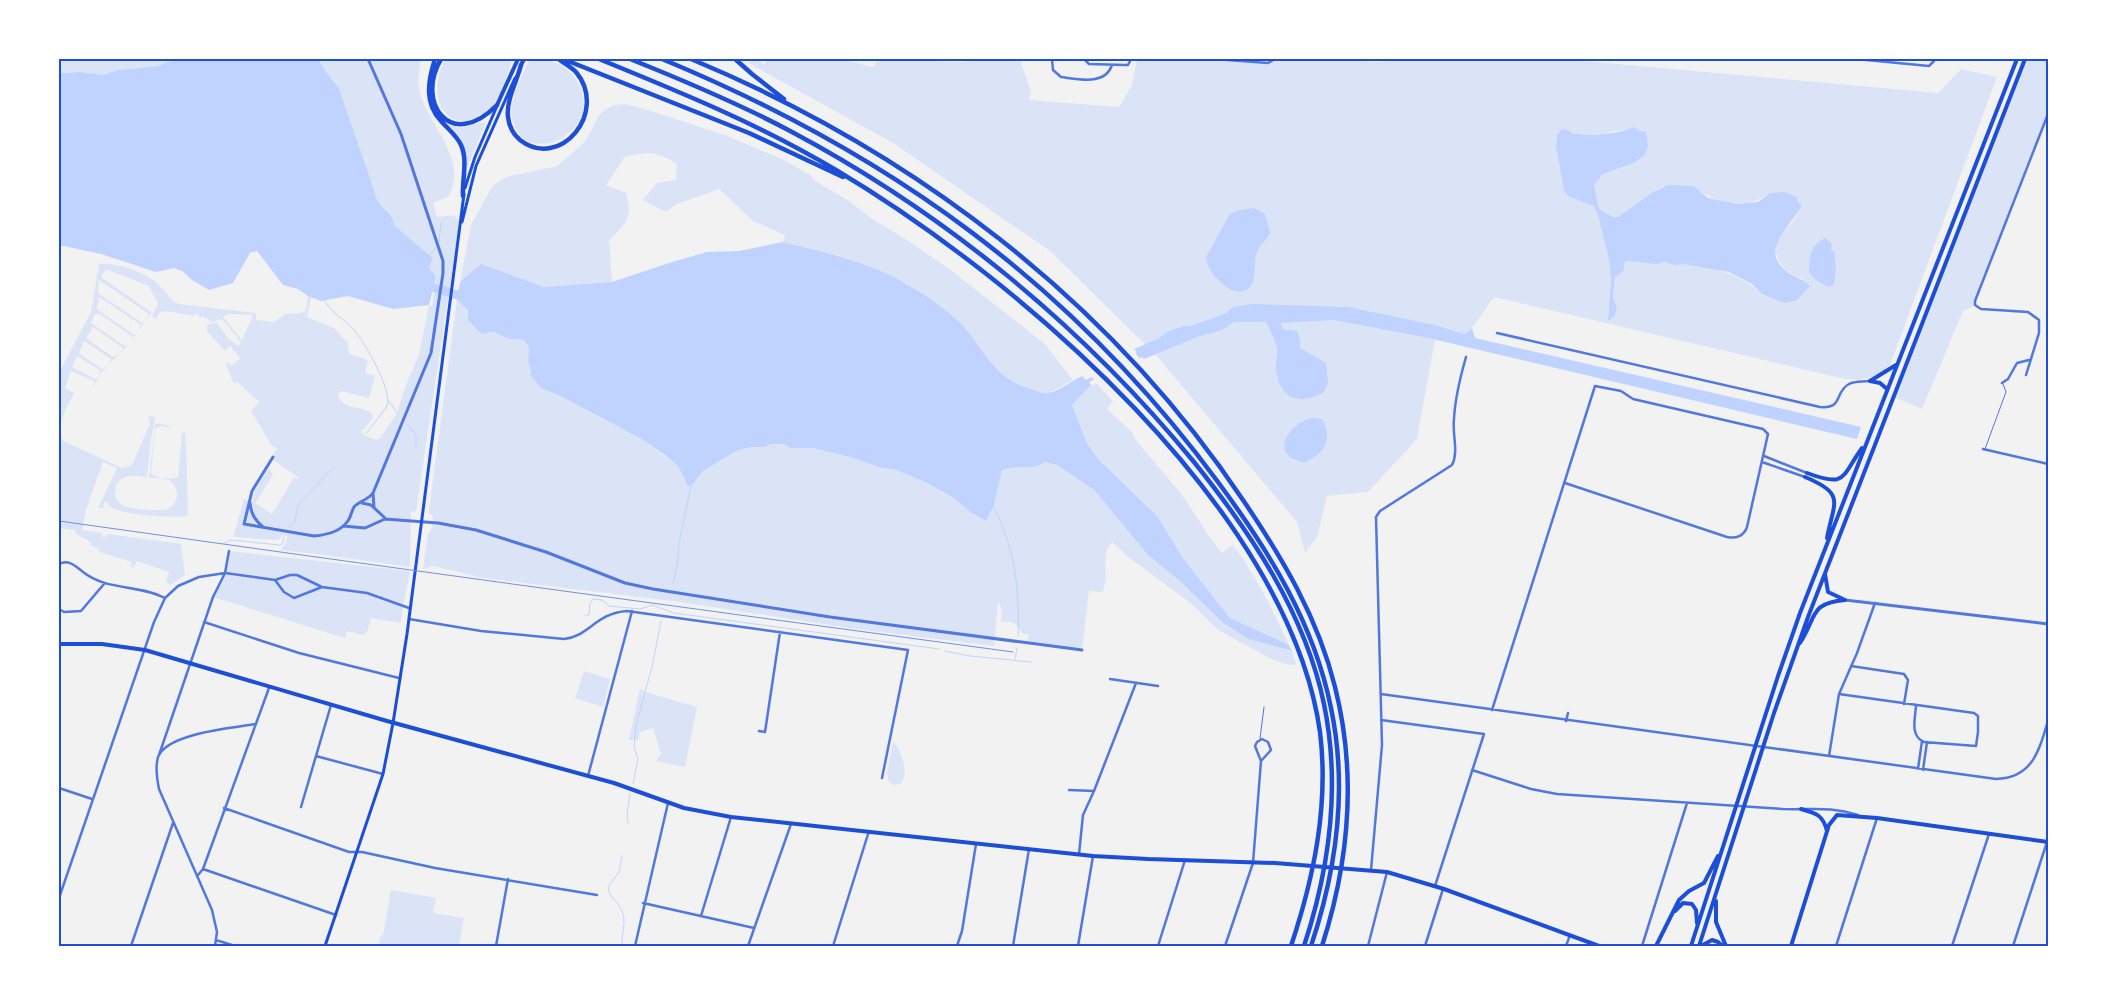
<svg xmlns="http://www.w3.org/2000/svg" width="2107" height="1005" viewBox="0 0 2107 1005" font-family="'Sofia Sans Condensed',sans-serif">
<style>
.green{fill:#dbe4f7;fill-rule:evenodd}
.water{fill:#bfd3fe}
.pier{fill:#f2f2f2}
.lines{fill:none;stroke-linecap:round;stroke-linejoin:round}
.stream{stroke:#bfd3fe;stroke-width:1}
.river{stroke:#bfd3fe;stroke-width:9}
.service{stroke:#5277de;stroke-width:1}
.minor{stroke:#5277de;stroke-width:2.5}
.tertiary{stroke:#5277de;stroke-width:3}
.secondary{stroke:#1d4ed8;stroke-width:3}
.primary{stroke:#1d4ed8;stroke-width:4}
.trunk{stroke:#1d4ed8;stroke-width:4}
.motorway{stroke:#1d4ed8;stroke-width:4.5}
.rail{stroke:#7290e2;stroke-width:1}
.neatline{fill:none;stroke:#1d4ed8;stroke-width:2}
</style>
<rect width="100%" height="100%" fill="#f2f2f2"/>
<path class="green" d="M59 59H174L159 66 118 70 103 75 80 72 59 73Z
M318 59H421C419 70 417 82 420 93 430 128 468 158 449 196L433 203 437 217 454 215 458 221V231L416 511 411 512 410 567 325 555 280 550 285 545 288 536 282 535 280 539 276 540 233 537 244 499 252 503 255 490 269 468 273 475 255 503 272 514 293 479 292 478 297 479 298 477 271 459 277 448 272 446 251 411 259 402 237 382 236 384 233 382 226 364 228 362 232 366 240 358 230 346 225 351 207 331V325L218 322 217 323 228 338 238 346 241 342 222 319 209 323 211 321 202 316 200 318 198 314H195L194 316 165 311 160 312 156 319 152 316 158 303 149 286 108 270 105 271 101 277 151 312 154 309 146 320 149 314 99 280 98 293 142 323 145 321 138 332 141 325 99 297 97 309 134 335 137 333 129 343 133 337 100 314H95L91 323 125 346 128 345 120 353 123 348 93 327 86 338 113 357 120 354 108 364 111 359 84 341 79 353 102 369 108 365 99 375 100 370 77 356 72 367 95 379 99 378 93 386 94 381 71 371 65 388 74 393C68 406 53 428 63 441L122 468 130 466 133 463 150 424 148 416 155 417 151 439 147 477C134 476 124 473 116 485L115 496C117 500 119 503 122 505 128 509 162 512 168 509 180 503 180 486 168 480 163 478 155 478 149 478L155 424 160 423 173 428 161 426 155 429 151 473C156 479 171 480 178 477L182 433H185C186 444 189 512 187 516 174 518 121 515 111 507 109 506 108 503 106 501L103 504 104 508H98L117 468 103 462 86 510 82 530 102 533 104 538 108 534 181 544 185 575 170 585 166 581 169 572 137 561 133 568 131 567 132 562 100 552 97 548 90 545 91 542 76 534 75 530 59 528V373L91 312 99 264C117 262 146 272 159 285 166 291 169 300 179 304L256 313V320L274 322 285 314 301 313 306 310 308 296 311 298 307 317 334 328 348 343 349 354 368 360 365 373 375 376 369 398 341 391 338 395C345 413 361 403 372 414L373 418 362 431 364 435 376 440 380 438 397 413 405 387 419 354 429 305 432 306 436 278 429 269 433 258 395 226C391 208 377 209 374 190L339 88 326 72ZM227 314 253 315 242 340 223 317Z
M446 59H512C507 74 502 97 490 108 450 144 422 97 446 59Z
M530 59C551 59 568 64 578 83 605 132 527 168 514 124 513 121 510 117 511 113 512 95 522 74 530 59Z
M746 59H757L764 65 768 59H842L872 67 880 59 964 62V59H1020L1031 92 1029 100 1119 107 1132 85 1137 59H1214L1268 63 1275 59H1358L1363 61 1381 62 1383 59H1562L1938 93 1961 69 1997 77 1890 365C1877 379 1863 380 1845 379L1494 297 1472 328 1465 334 1435 325V339L1417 439 1368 492 1327 496 1317 537 1305 553 1297 522 1155 354 1050 251 893 143 750 64ZM1562 129 1568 130 1573 134C1579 133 1583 135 1589 135 1606 135 1630 125 1646 132V137L1631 164 1603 174 1594 185 1599 209 1613 217H1618L1661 187 1694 186C1716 205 1745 211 1770 193L1802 205C1799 211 1796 217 1792 223 1787 228 1781 231 1778 238 1770 257 1785 275 1804 279L1762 294C1734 268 1701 266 1665 262L1657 263 1626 261 1615 275 1613 298 1617 308 1608 320 1611 279 1609 260 1598 215 1594 206 1564 191 1556 147 1557 135ZM1825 238 1832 243 1831 250 1835 252C1837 261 1837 279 1833 286L1828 287 1817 281 1809 273C1809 258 1811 245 1825 238Z
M2025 59H2048V114L1978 290 1975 298V305L1963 311 1922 409 1894 397Z
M625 104 648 110 727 136 782 159 810 175 815 181 849 201 875 221 904 238 948 268 1045 344 1073 380 1047 394 1021 387 998 373 963 326 907 284 880 271 834 256 783 242 785 235 753 221 719 189 677 204 666 212 643 200 657 183 676 180 677 164C657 151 648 151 625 157L606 185 626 193C633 218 627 223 609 240L612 282 544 287 481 264 460 282 471 225 493 185 506 177 557 166 585 142 600 114 606 109 614 105Z
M486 122 467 168C465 146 461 139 446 123L460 128Z
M457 299 462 303 468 314 489 334 494 332 509 339H521L527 343 530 350 529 365 537 384 643 440 678 466 685 481 691 486 703 471 736 451 750 447H765L771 444H783L791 448H812L850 457 882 468 894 469 927 483 954 498 969 511 989 516 994 505 1002 470C1015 464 1032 472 1044 462L1057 465 1094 490 1148 555 1181 582 1222 622 1248 639 1292 651 1296 664 1289 665 1271 659 1218 630 1192 604 1127 556 1112 542C1098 559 1112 574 1102 592L1089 591 1082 650 1027 643 1029 634H1023C1015 624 1016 621 1001 622L1002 610 998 602 994 646 856 629 680 602 483 578 433 566 423 569 428 534 432 528 433 516 429 513V510Z
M1097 384 1113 401 1107 409 1132 432 1135 439 1183 496 1209 536 1222 553 1233 545C1256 576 1273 610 1289 645L1230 618 1182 557 1158 517 1098 459 1087 443 1072 404 1091 385Z
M229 551 410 571C407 590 402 605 401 623L371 618 367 632 363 635 347 631 345 638 213 597 225 573Z
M584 671 610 679 603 707 575 698Z
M640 689 649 693 697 707 685 767 656 761 661 754 653 728 640 732 638 740H629Z
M893 743H895C902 755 909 771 901 784L894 785 889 782 887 773Z
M391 890 436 898 433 913 464 918 459 946H379L380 936 383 935Z"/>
<path class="water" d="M174 59H318L326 72 339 88 374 190C377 209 391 208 395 226L433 258 429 268 436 277 429 305 393 309 348 296 321 301 308 296 298 289 283 285 257 251 250 253 233 283 209 290 192 280 182 271 174 268 156 272 101 254 59 245V73L80 72 103 75 118 70 159 66Z
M1634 127 1638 130 1646 132 1648 147 1644 156 1631 164 1603 174 1594 185 1599 209 1613 217H1618L1653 192 1668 185 1694 186 1708 198 1737 204 1758 202 1770 193 1784 192 1797 197 1798 202 1802 205C1793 224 1760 248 1784 269 1792 277 1802 278 1810 286L1797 300 1785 303 1762 294 1752 284 1729 272 1683 264 1675 265 1665 262 1657 264 1626 261 1624 264V270L1619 275 1615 276 1613 298 1617 308 1614 317 1608 321 1611 279 1609 260 1598 215 1594 206 1570 197 1564 191 1556 147 1557 135 1562 129 1568 130 1573 134C1579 133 1583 135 1589 135 1599 135 1626 132 1634 127Z
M1254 208 1265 214 1270 233C1267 240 1259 245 1257 252 1252 264 1260 286 1243 291 1237 293 1229 289 1225 286 1215 277 1208 271 1206 257L1230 214 1236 211Z
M1825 238 1832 243 1831 250 1835 252C1836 261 1837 279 1833 286L1828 287 1817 281 1809 273C1809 258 1810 245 1825 238Z
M783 242C825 253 871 262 908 285 927 296 948 310 963 326 988 354 993 379 1034 390 1038 392 1044 394 1048 393 1060 391 1071 381 1082 376L1086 380 1137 352 1134 349 1158 339 1169 331 1184 326H1191L1227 313 1233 307 1253 304 1348 307 1435 325 1465 334 1472 328 1475 338 1861 427 1857 439 1424 337 1334 320 1280 323 1283 329 1297 331 1300 340V348L1326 363 1328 383 1324 392C1300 405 1281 401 1276 371 1275 364 1278 356 1277 348 1275 339 1270 330 1266 322H1234L1222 330 1200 336 1144 359 1142 357 1089 382 1091 385 1072 405 1087 443 1098 459 1158 517 1182 557 1230 618 1289 645 1292 651 1248 639 1222 622 1181 582 1148 555 1094 490 1057 465 1044 462C1032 472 1015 464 1002 470L994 505 986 521 969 511 954 498 927 483 894 469 882 468 850 457 812 448H791L783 444H771L765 447H750L736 451 703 471 691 486H688L678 466 665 455 643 440 600 417 558 395 541 388 530 375C532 370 530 369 529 364 526 352 535 348 521 339H509L494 332 482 334 468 320V311L457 299 460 282 481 264 544 287 612 282 672 262 707 252 739 251Z
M1313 418 1322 419C1334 439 1324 454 1304 463L1291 458 1285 451C1281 435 1299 420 1313 418Z"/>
<path class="pier" d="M1132 349 1141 360 1096 381 1089 375 1133 352Z"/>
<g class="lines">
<path class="stream" d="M439 242 441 223
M429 256 437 246
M324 300C331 313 345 319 354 330 365 343 393 391 387 406L366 434
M389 401 397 413
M407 424 416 435V447
M993 506C1015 547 1020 591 1018 636
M289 528 295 522 297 509 300 502 334 467
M224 543 231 540 280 545 283 543 284 537
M673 583 677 566 679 543 691 486
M585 616 589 615 590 603 593 599 602 600 609 606 640 609 652 605 674 613 939 649
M945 651 970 656 1031 662
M1015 659 1017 648
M633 784 638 759 634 747 636 725 652 667 661 621
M628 823 627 814 630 794
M622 856 619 872 608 887C609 898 618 901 622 911 627 922 621 934 622 946"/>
<path class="river" d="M422 284 467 298"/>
<path class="service" d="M1985 449 2006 392 2003 384
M1260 739 1264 707"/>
<path class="minor" d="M1052 59 1053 70 1061 77C1078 79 1105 86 1112 65
M1084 59 1089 64 1125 65H1128L1131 59
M1214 59 1268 63 1275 59
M1856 59 1929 66 1934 61V59
M1497 333 1820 407C1844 409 1834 392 1849 384 1855 381 1863 382 1869 381
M2026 375 2039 333V320L2028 312 1981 309 1975 305V301L2048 114
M2002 383 2008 379 2017 363 2029 360
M1983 449 2048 464
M1764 456 1807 473
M1762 462 1805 477
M59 564C69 559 75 566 83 572 107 591 138 584 165 598
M275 580 284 592 294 598 322 587
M59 609 64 612 81 611 104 584
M409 619 481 631 564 639C588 637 596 613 627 611L908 650 882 778
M204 622 299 653 399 678
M1851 666 1904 674 1908 680 1904 704
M1110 679 1158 686
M1381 694 1996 779C2033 778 2039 750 2048 721
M1839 694 1974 713 1978 716V732L1976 746 1924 742C1910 736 1915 719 1916 706
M1492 710 1595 386 1621 391 1633 399 1763 429 1768 434 1747 527C1744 536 1736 539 1727 537L1565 483
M1381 720 1484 734 1435 886
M1566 721 1568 713
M759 731 765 732 780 632
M159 755 213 597 225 573 229 551
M316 756 383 774
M1829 756 1839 694 1857 653 1875 603
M1918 769 1922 741
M1472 770 1531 789 1557 794 1783 809C1812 810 1830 806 1858 815
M1923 770 1927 742
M588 776 632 611
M59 788 92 799
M1069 790 1094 791
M301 807 331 705
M224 808 349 852H362L435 868 597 895
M1079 854 1083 815 1094 791 1136 683
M203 869 336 915
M1371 870 1382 745 1376 517 1380 511 1452 465C1459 452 1452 434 1454 419 1455 398 1460 378 1466 357
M198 875 203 869 269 688
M59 898 154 622 165 598 178 586 199 577 225 573 275 580 290 575H297L322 587 367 593 409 608
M643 903 754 928
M701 916 731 817
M216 940 235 946
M131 946 173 823
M215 946 217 932 212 910 159 789C157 779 155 767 158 757 167 733 233 728 256 724
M496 946 508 879
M635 946 668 803
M748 946 791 824
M833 946 869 831
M957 946 962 931 976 844
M1013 946 1029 849
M1078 946 1093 856
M1158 946 1185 860
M1225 946 1253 863 1261 761 1255 746 1257 742 1262 739 1268 742 1271 750 1261 761
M1368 946 1387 872
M1425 946 1443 889
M1566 946 1570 935
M1642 946 1687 803
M1836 946 1877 818
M1952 946 1989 834
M2013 946 2047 842"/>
<path class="tertiary" d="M273 457 252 491 244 524 314 536C325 535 340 532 347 522 351 518 351 512 354 507 359 501 368 500 373 493L431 353 443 273V261L401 134 368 59
M373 493 374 507
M250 503C251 514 255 520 263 527
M362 503 371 505 385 518
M343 526 365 528 385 519 438 523 476 530 546 552 625 583 653 589 830 617 1082 650
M1845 600 2048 624"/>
<path class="secondary" d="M465 188 475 157 497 106
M462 222 476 166 515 78
M325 946 383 774 393 723 407 634 464 194"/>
<path class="primary" d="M521 65 524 59
M497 105 518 59
M59 644H102L145 650 387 721 614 783 684 808 731 817 1093 856 1148 859 1275 863 1387 872 1444 889 1599 946
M1801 809C1816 813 1823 815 1827 831
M1791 946 1829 825 1837 815 1877 818 2048 842"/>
<path class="trunk" d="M1870 381 1896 365
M1870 381 1880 383 1887 389
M1807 473C1847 488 1841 477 1862 448
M1805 477C1846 494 1834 501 1827 538
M1825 574 1828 592 1843 599
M1800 643C1817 617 1809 603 1845 600
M1716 901V922L1726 946
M1675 911 1683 903 1692 904 1696 910 1697 923
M1656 946 1679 900 1689 891 1704 883 1718 856
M1691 946 1778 676 1800 613 2017 59
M1699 946 1774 713 1808 617 2025 59
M1701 946 1712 940 1718 942 1723 946"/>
<path class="motorway" d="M435 59C428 81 424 103 441 121 448 129 457 136 461 145 468 160 462 180 463 196
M441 59C415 103 451 152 497 105
M563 59 749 133 843 177
M599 59C680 92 761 125 836 170 1019 279 1289 510 1320 732 1329 805 1314 877 1291 946
M630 59C685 81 740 104 792 132 946 214 1083 327 1194 462 1251 533 1305 613 1324 704 1341 787 1330 867 1304 946
M662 59C889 153 1071 283 1218 482 1269 551 1314 623 1331 708 1348 789 1337 868 1311 946
M691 59C912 151 1109 300 1243 500 1283 559 1318 618 1335 687 1357 774 1349 862 1322 946
M735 59 752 74 784 99
M521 65C517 81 506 100 508 117 509 126 513 134 520 140 560 171 609 112 576 72 571 67 564 63 558 59"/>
<path class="rail" d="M59 521C377 566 695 609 1013 652"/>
</g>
<rect width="2107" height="1005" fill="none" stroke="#ffffff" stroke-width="120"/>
<rect x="60" y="60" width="1987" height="885" class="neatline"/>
</svg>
